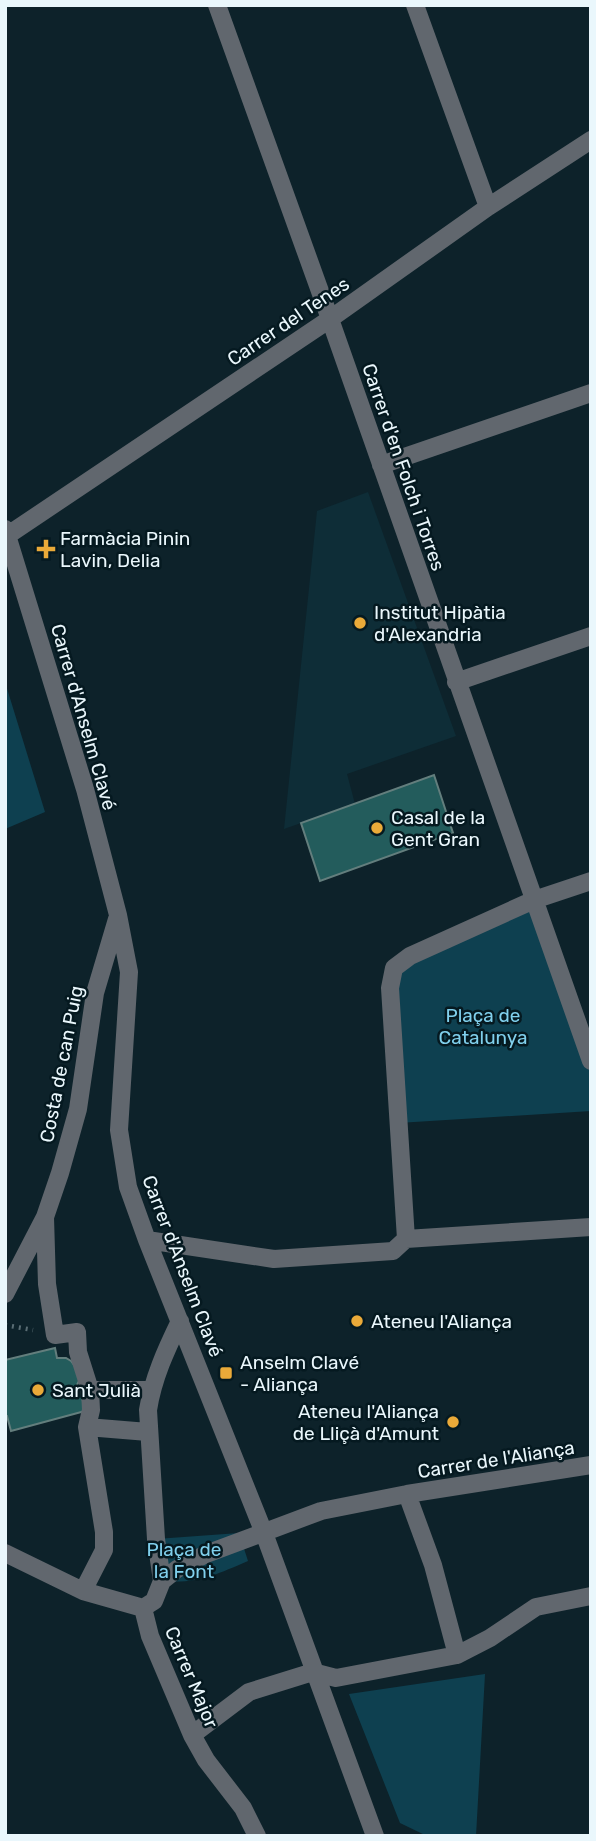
<svg xmlns="http://www.w3.org/2000/svg" width="596" height="1841" viewBox="0 0 596 1841" font-family="Rubik,sans-serif">
<style>
.built{fill:#0e2d37}
.green{fill:#0e4050}
.building{fill:#235c5c;stroke:#637e7d;stroke-width:2}
.lines{fill:none;stroke-linecap:round;stroke-linejoin:round}
.path{stroke:#5a6d74;stroke-width:4.5;stroke-dasharray:2 5;stroke-linecap:butt}
.minor{stroke:#61676e;stroke-width:18}
.poi-dot{fill:#eaaa39;stroke:#051920;stroke-width:2.5}
.labels{text-anchor:middle;stroke-width:5;stroke-linejoin:round;paint-order:stroke}
.street-label{font-size:19px;fill:#eaf7fc;stroke:#051920}
.poi-label{font-size:19px;fill:#eaf7fc;stroke:#051920;text-anchor:start}
.park-label{font-size:19px;fill:#80d0ed;stroke:#051920}
</style>
<rect width="100%" height="100%" fill="#0d222a"/>
<path class="built" d="M368 492 456 736 347 774 355 804 284 829 317 511Z"/>
<path class="green" d="M5 682 45 812 5 829Z
M534 900 591 1061V1111L398 1123 390 988 410 956Z
M239 1533 248 1561C215 1575 198 1584 162 1581L156 1539Z
M485 1674 476 1836H427L400 1823 349 1694Z"/>
<path class="building" d="M434 775 453 833 320 881 301 823Z
M55 1348 57 1358H66L71 1361 77 1369 80 1379 76 1387 67 1391 80 1388 85 1411 11 1431 7 1416H5V1360Z"/>
<g class="lines">
<path class="path" d="M5 1325 33 1330"/>
<path class="minor" d="M217 5 330 319 591 1061
M415 5 488 207
M381 465 591 393
M5 529 85 789 118 915 129 972 119 1130 128 1187 147 1240 264 1533 375 1836
M8 535 330 319 488 207 591 140
M456 682 591 636
M45 1217 47 1284 55 1335 77 1332 78 1352 90 1390 91 1410 87 1427 104 1532V1550L83 1591
M406 1239 390 988 394 968 410 956 534 900 591 881
M147 1240 274 1259 393 1251 406 1239 591 1227
M5 1294 45 1217 60 1173 78 1109 95 993 117 919
M180 1321C166 1350 153 1378 148 1410L156 1539 162 1581 154 1601 143 1608 150 1636 192 1735 206 1760 243 1808 257 1836
M90 1390H151
M87 1427 148 1432
M407 1494 433 1565 457 1655
M5 1553 83 1591 143 1608
M162 1581 177 1569 206 1554 321 1511 407 1494 591 1465
M192 1735 249 1692 313 1672 336 1678 457 1655 490 1638 536 1607 591 1596"/>
</g>
<g class="poi-dot">
<path d="M42.5 538.5h7v7h7v7h-7v7h-7v-7h-7v-7h7z"/>
<circle cx="360" cy="623" r="7"/>
<circle cx="377" cy="828" r="7"/>
<circle cx="357" cy="1321" r="7"/>
<rect x="219" y="1366" width="14" height="14" rx="3.5"/>
<circle cx="38" cy="1390" r="7"/>
<circle cx="453" cy="1422" r="7"/>
</g>
<g class="labels">
<g class="street-label">
<text transform="translate(288 321) rotate(-34)" y="7">Carrer del Tenes</text>
<text transform="translate(404 467) rotate(71)" y="7">Carrer d'en Folch i Torres</text>
<text transform="translate(84 717) rotate(74)" y="7">Carrer d'Anselm Clavé</text>
<text transform="translate(61 1064) rotate(-79)" y="7">Costa de can Puig</text>
<text transform="translate(183 1266) rotate(69)" y="7">Carrer d'Anselm Clavé</text>
<text transform="translate(496 1459) rotate(-9)" y="7">Carrer de l'Aliança</text>
<text transform="translate(192 1677) rotate(67)" y="7">Carrer Major</text>
</g>
<g class="poi-label">
<text x="60" y="545">Farmàcia Pinin<tspan x="60" dy="22">Lavin, Delia</tspan></text>
<text x="374" y="619">Institut Hipàtia<tspan x="374" dy="22">d'Alexandria</tspan></text>
<text x="391" y="824">Casal de la<tspan x="391" dy="22">Gent Gran</tspan></text>
<text x="371" y="1328">Ateneu l'Aliança</text>
<text x="240" y="1369">Anselm Clavé<tspan x="240" dy="22">- Aliança</tspan></text>
<text x="52" y="1397">Sant Julià</text>
<text x="439" y="1418" text-anchor="end">Ateneu l'Aliança<tspan x="439" dy="22">de Lliçà d'Amunt</tspan></text>
</g>
<g class="park-label">
<text x="483" y="1022">Plaça de<tspan x="483" dy="22">Catalunya</tspan></text>
<text x="184" y="1556">Plaça de<tspan x="184" dy="22">la Font</tspan></text>
</g>
</g>
<rect width="596" height="1841" fill="none" stroke="#eaf7fc" stroke-width="14"/>
</svg>
